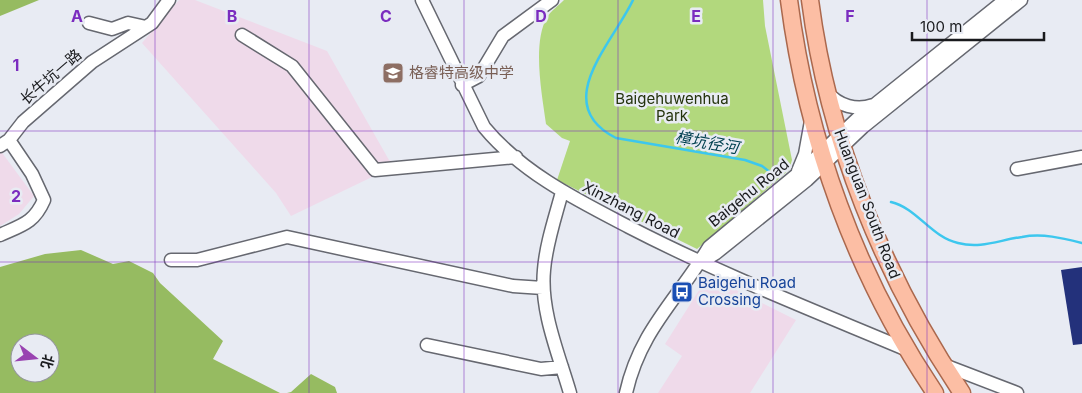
<svg xmlns="http://www.w3.org/2000/svg" width="1082" height="393" viewBox="0 0 1082 393" font-family="Inter,'Noto Sans SC',sans-serif">
<style>
.industrial{fill:#efdaea}
.green{fill:#b2d87d}
.forest{fill:#96bb61;fill-rule:evenodd}
.lines{fill:none;stroke-linecap:round;stroke-linejoin:round}
.stream{stroke:#3dc7ee;stroke-width:2.5}
.building{fill:#23317b}
.minor-casing{stroke:#666870;stroke-width:15}
.major-casing{stroke:#ab684d;stroke-width:19}
.minor{stroke:#fff;stroke-width:12}
.major{stroke:#fcbea4;stroke-width:16}
.grid{fill:none;stroke:#7b2cbf;stroke-width:1;stroke-opacity:0.55}
.labels{text-anchor:middle;stroke-width:5;stroke-linejoin:round;paint-order:stroke}
.education-label{font-size:15px;fill:#785e54;stroke:#e8ebf3;text-anchor:start}
.street-label{font-size:15px;fill:#191a1d;stroke:#e8ebf3}
.park-label{font-size:15px;fill:#24330d;stroke:#e8ebf3}
.transit-label{font-size:15px;fill:#164399;stroke:#e8ebf3;text-anchor:start}
.water-label{font-size:16px;font-style:italic;fill:#034251;stroke:#e8ebf3}
.grid-label{font-size:16px;text-anchor:middle;font-weight:bold;fill:#7b2cbf;stroke:#e8ebf3;stroke-width:5;stroke-linejoin:round;paint-order:stroke}
</style>
<rect width="100%" height="100%" fill="#e8ebf3"/>
<path class="industrial" d="M179 0H195L327 51 389 160 399 164 291 216 276 193 142 43Z
M0 150 34 196 19 214 0 226Z
M708 276 796 320 750 393H658L682 356 665 344Z"/>
<path class="green" d="M564 0H763L765 26 792 160 789 170 697 249 557 180 570 141 562 138 546 124C542 94 532 44 547 17 551 11 559 5 564 0Z"/>
<path class="forest" d="M0 0H39L0 16Z
M81 250 113 264 129 261 153 273 160 283 223 341 213 359 280 393H0V267L45 254ZM20 343H50V373H20Z
M311 374 335 387 337 393H287L291 392Z"/>
<g class="lines">
<path class="stream" d="M633 0C613 43 549 104 616 138L745 160 762 166 775 176
M891 202C917 208 931 237 958 243 981 249 999 240 1022 237 1042 233 1062 238 1082 243"/>
</g>
<path class="building" d="M1082 267V344L1073 345 1061 270Z"/>
<g class="lines">
<g class="minor-casing">
<path id="minor" d="M422 0 484 127C522 173 577 200 629 227 720 274 815 311 910 351
M89 23 112 29 128 23 146 27
M242 35 292 66 375 170 516 157
M462 85 479 76 503 36 552 0
M827 92C838 106 857 111 873 105
M0 146 9 140 23 122 92 62 152 23 169 0
M1017 169 1082 157
M798 171 805 154 811 121
M562 192C555 218 546 244 544 270 540 311 559 355 570 393
M0 235C22 225 34 223 44 200L32 174 9 140
M171 260H197L287 237 513 286 543 288
M701 262 716 253 807 180 863 127 1021 0
M427 345 541 369 562 367
M944 365 1017 393
M626 393C640 330 678 299 709 247L807 166 858 118 1005 0"/>
</g>
<g class="major-casing">
<path id="major" d="M789 0C807 140 856 276 935 393
M810 0C828 140 884 277 962 393"/>
</g>
<use href="#minor" class="minor"/>
<use href="#major" class="major"/>
</g>
<path class="grid" d="M155 0V393M309 0V393M464 0V393M618 0V393M773 0V393M927 0V393M0 131H1082M0 262H1082"/>
<defs>
<g id="school-square" transform="scale(1.125)"><rect x="-9" y="-9" width="18" height="18" rx="4" fill="#8d6e63" stroke="#e8ebf3"/><path d="M0-5L7-2L0 1L-7-2ZM-4 1L0 2.5L4 1V4Q0 6-4 4Z" fill="#fff"/></g>
<g id="bus-square" transform="scale(1.125)"><rect x="-9" y="-9" width="18" height="18" rx="4" fill="#1a4fb4" stroke="#e8ebf3"/><path d="M-5-6H5V4H4V6H2V4H-2V6H-4V4H-5ZM-3.5-4V0h7V-4ZM-3.5 1.2v1.5H-2V1.2ZM2 1.2v1.5H3.5V1.2Z" fill="#fff"/></g>
</defs>
<g fill-rule="evenodd">
<use href="#school-square" x="393" y="73"/>
<use href="#bus-square" x="682" y="292"/>
</g>
<g class="labels">
<g class="education-label">
<text x="409" y="78">格睿特高级中学</text>
</g>
<g class="street-label">
<text transform="translate(51 77) rotate(-41)" y="5">长牛坑一路</text>
<text transform="translate(749 193) rotate(-39)" y="5">Baigehu Road</text>
<text transform="translate(867 204) rotate(69)" y="5">Huanguan South Road</text>
<text transform="translate(631 210) rotate(27)" y="5">Xinzhang Road</text>
</g>
<g class="park-label">
<text x="672" y="104">Baigehuwenhua<tspan x="672" dy="17">Park</tspan></text>
</g>
<g class="transit-label">
<text x="698" y="288">Baigehu Road<tspan x="698" dy="17">Crossing</tspan></text>
</g>
<g class="water-label">
<text transform="translate(707 142) rotate(10)" y="6">樟坑径河</text>
</g>
</g>
<g class="grid-label">
<text x="77" y="22">A</text>
<text x="232" y="22">B</text>
<text x="386" y="22">C</text>
<text x="541" y="22">D</text>
<text x="696" y="22">E</text>
<text x="850" y="22">F</text>
<text x="16" y="71">1</text>
<text x="16" y="202">2</text>
</g>
<g transform="translate(35 358) rotate(106)"><circle r="24" fill="#e8ebf3" stroke="#95979d"/>
<path d="M0-4L9 19L0 12L-9 19Z" fill="#9943b1"/>
<text y="-8" font-size="14" font-weight="bold" text-anchor="middle" fill="#191a1d">北</text>
</g>
<path d="M912 32v8h132v-8" fill="none" stroke="#191a1d" stroke-width="2.5"/>
<text x="920" y="32" font-size="15" fill="#191a1d" stroke="#e8ebf3" stroke-width="4" paint-order="stroke">100 m</text>
</svg>
